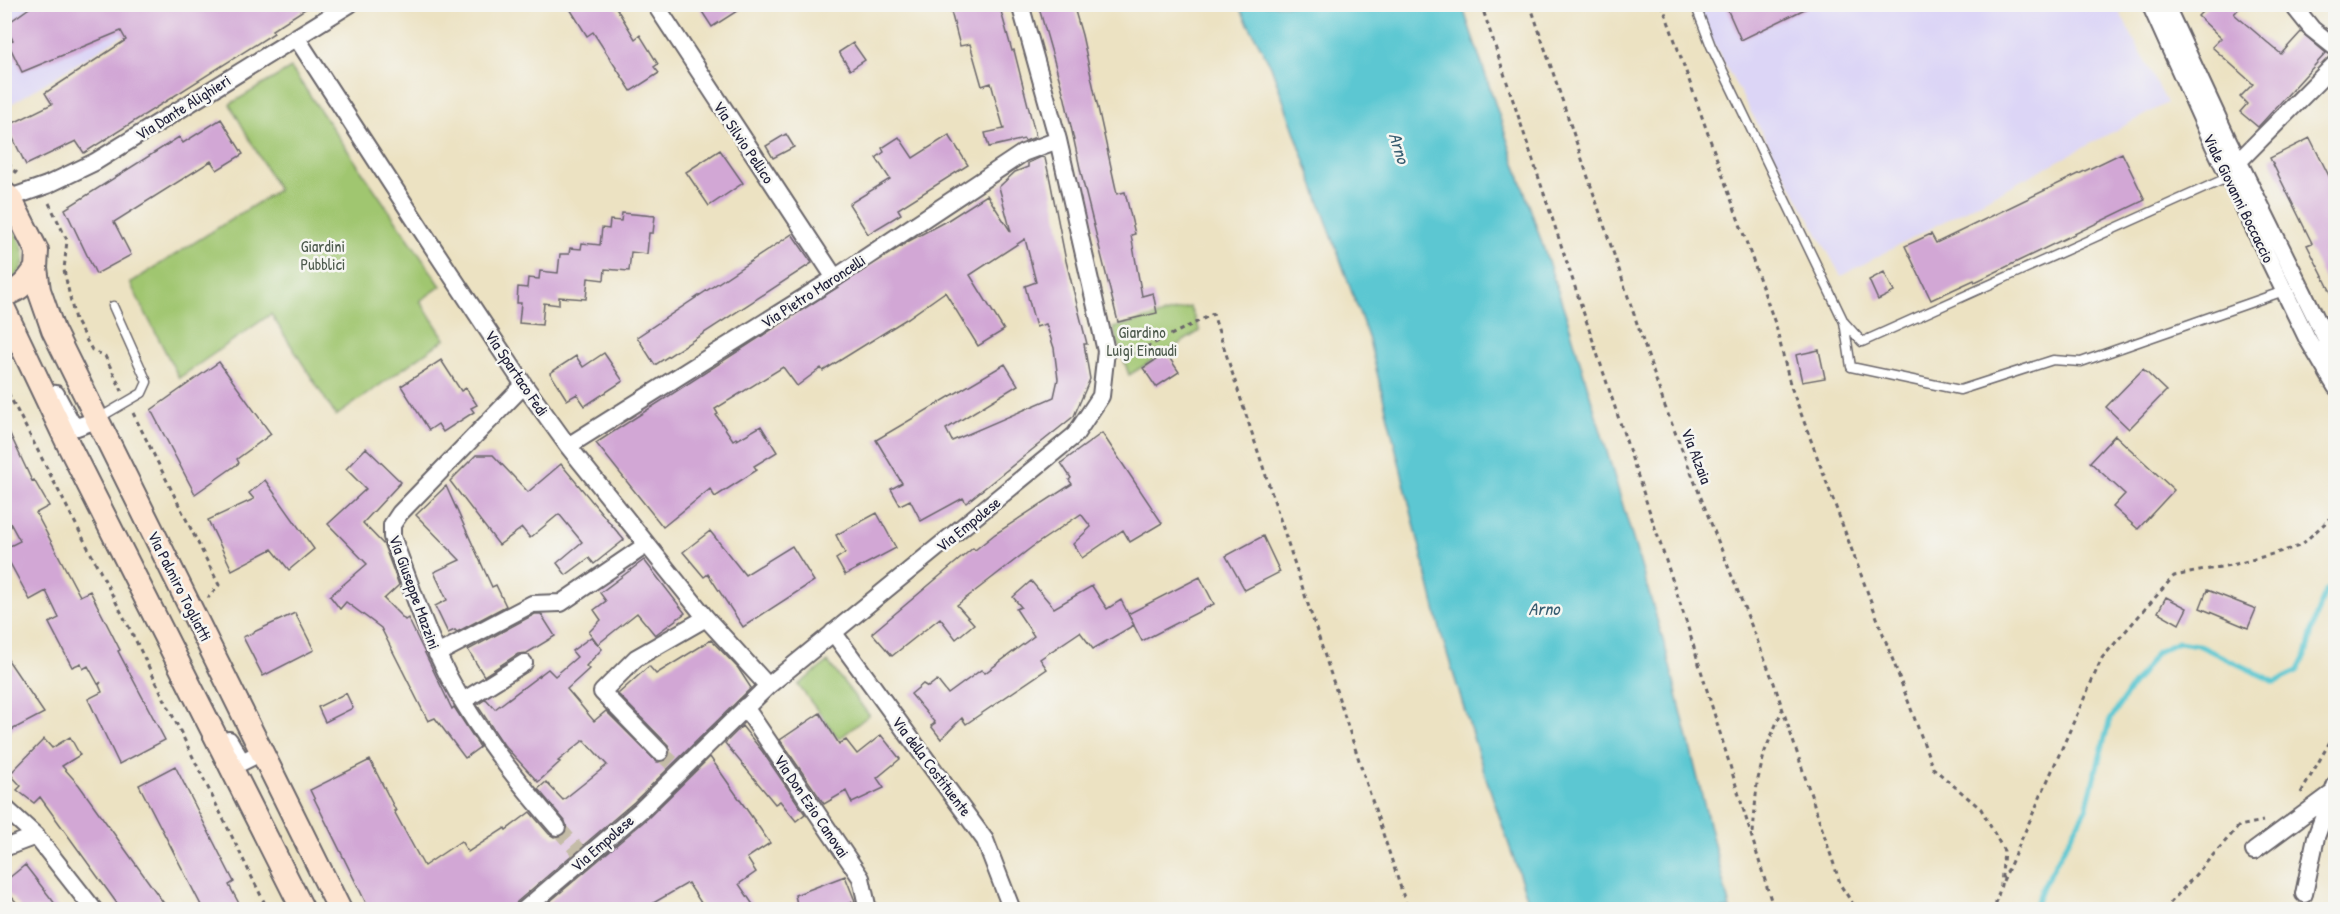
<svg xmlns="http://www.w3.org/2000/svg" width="2340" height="914" viewBox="0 0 2340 914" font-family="'Patrick Hand',sans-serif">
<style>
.built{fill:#dcd5f6}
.green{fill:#a0c670;stroke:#617456;stroke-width:1.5}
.water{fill:#5bc7d2;stroke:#3e7486;stroke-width:1.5}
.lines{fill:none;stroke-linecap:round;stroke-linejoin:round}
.stream{stroke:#5bc7d2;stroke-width:5}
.building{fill:#d2a7d5}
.street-tunnel{stroke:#c4bca7;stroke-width:16;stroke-dasharray:16 8;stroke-linecap:butt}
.lane-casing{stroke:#69656a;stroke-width:11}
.street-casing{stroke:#69656a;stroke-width:20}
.secondary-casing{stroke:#69656a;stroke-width:26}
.path{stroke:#69656a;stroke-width:3;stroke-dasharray:4.5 4.5;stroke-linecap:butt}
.lane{stroke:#fff;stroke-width:8}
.street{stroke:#fff;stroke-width:16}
.secondary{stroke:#fde4d0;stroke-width:22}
.labels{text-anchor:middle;stroke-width:5;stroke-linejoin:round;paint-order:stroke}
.street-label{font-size:16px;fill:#22223b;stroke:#f6f6f2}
.park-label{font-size:16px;fill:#4e5b4e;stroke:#f6f6f2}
.water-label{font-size:18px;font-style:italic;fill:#365c70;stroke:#f6f6f2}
</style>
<rect width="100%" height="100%" fill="#f6f6f2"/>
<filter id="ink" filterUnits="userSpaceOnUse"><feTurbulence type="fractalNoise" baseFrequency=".0167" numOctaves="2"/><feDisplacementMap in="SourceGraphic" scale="12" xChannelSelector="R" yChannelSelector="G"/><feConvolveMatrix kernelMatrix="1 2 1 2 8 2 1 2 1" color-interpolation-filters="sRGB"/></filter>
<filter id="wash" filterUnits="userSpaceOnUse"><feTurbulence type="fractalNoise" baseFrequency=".008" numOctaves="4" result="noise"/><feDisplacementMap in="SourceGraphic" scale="24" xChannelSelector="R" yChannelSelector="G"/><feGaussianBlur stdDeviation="1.35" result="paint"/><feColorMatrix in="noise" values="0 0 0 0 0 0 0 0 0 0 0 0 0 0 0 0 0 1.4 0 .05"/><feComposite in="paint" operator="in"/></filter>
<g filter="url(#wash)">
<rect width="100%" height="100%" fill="#ece2c2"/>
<path class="built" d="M5 5H172L5 108Z
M1692 5H2116L2167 103 1841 276Z"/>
<path class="green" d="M291 68 441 286 420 301 445 339 336 416 271 314 179 378 130 283 278 190 230 104Z
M4 213C14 231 32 252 20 271 16 277 11 280 5 282Z
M1190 307 1200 331 1129 375 1113 328Z
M828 662 869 715 839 739 798 685Z"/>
<path class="water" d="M1238 5H1462L1568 321 1666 650 1730 909H1531L1482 766 1442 637 1369 340 1271 66Z"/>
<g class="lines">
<path class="stream" d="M2034 910 2043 886 2086 809 2109 722 2131 687 2157 652 2178 642 2198 645 2275 682 2297 672 2307 652 2315 618 2326 591 2336 582"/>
</g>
<g id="blocks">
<path class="building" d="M35 4H313L272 30 274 33 84 153 76 141 26 165 7 126 52 104 45 93 126 40 121 31 22 72 8 43 13 40 4 26Z
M567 4H614L635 39 640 35 658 64 654 67 659 73 631 91 593 32 587 36Z
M697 4H748L712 27Z
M949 4H999L1012 51 1014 50 1036 137 1025 141 1024 139 989 147 985 133 1004 129 997 105 991 83 982 86 970 44 960 46Z
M1050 4H1073L1082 35 1117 194 1125 192 1135 234 1131 235 1142 296 1153 293 1157 313 1118 322 1083 182 1065 99 1039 8Z
M1725 4H1815L1741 40Z
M2210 4H2243L2234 14 2281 54 2301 32 2326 53 2258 127 2240 112 2247 104 2240 97 2253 84 2212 47 2221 38 2198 16Z
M853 43 865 60 850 70 839 52Z
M221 119 243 154 217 170 211 161 114 222 131 255 96 274 65 209 179 137 183 143Z
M786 134 794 147 773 158 766 146Z
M949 135 968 165 898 209 901 214 868 234 849 204 890 179 876 158 884 152 882 148 899 137 913 158Z
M2310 138 2336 190V302L2307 245 2312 243 2270 158Z
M720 150 743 183 709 206 686 172Z
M2122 153 2145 200 1975 282 1974 280 1931 300 1905 246 1931 234 1936 243Z
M1041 157 1045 158 1050 180 1066 261 1087 344H1084L1090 379 1074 416 966 503 963 498 921 521 910 500 900 505 891 489 902 483 876 440 1005 364 1018 385 946 429 952 441 1054 397 1058 379 1054 348 1046 324 1036 327 1025 286 1036 282 1025 239 970 275 1004 330 978 346 945 292 908 318 823 371 821 368 797 386 783 367 715 409 718 414 716 415 733 440 736 438 737 440 761 426 777 452 754 466 757 470 715 497 710 489 663 527 596 443 909 241 948 220 987 195 1011 232 999 187 1015 172 1028 167V163Z
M622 213 655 216 653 233H649L647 254 631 252 629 271 605 269 604 280 588 278 586 299 559 297V305L544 303 542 325 519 323 521 303H517L518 287 527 288 528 278 539 279 540 271 558 273 560 254H569L570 248 581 249 582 243 600 245 602 228 609 229 610 220 621 221Z
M792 234 812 263 655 365 637 337Z
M1884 272 1894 292 1878 300 1869 280Z
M1819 350 1825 378 1802 382 1796 355Z
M604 353 623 381 585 406 577 394 567 400 550 373 576 356 583 367Z
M1166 353 1179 372 1156 387 1143 368Z
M441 360 461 391 466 388 477 405 471 408 474 412 443 432 438 424 429 430 401 386Z
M219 362 271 434 237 459 239 463 195 494 151 410Z
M2143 369 2166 391 2129 429 2106 407Z
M4 421 32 481 34 480 49 506 36 513 80 596 90 591 120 650 118 651 165 740 119 764 88 699 102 692 99 685 101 682 98 684 88 666 83 669 81 663 72 667 49 623 59 618 46 591 30 600 4 552V549L20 541 4 512Z
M1102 433 1162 523 1130 542 1123 530 1082 558 1073 544 1091 527 1081 514 1032 547 957 605 974 624 956 639 940 618 892 656 872 633 973 548 975 550 995 534 1072 484 1069 480 1071 478 1061 463Z
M2115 435 2174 490 2138 529 2113 507 2125 494 2090 462Z
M366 448 401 482 363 523 384 545 399 585 384 599 405 620 408 618 452 709 454 707 480 747 465 758 435 718 428 721 381 628 346 602 340 609 330 596 367 564 328 524 366 489 346 469Z
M476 455H493L528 492 561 464 624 540 594 564 589 558 566 575 557 563 582 542 559 514 530 538 522 528 499 545 450 481Z
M265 480 314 549 289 570 272 549 232 570 208 520 254 499 249 493Z
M446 486 492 587 496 585 506 606 457 632 455 630 448 633 435 606 447 600 434 572 460 560 416 515Z
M877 513 896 548 845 575 836 559 845 553 836 535Z
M710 531 745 575 792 546 814 581 743 627 708 574 704 577 683 552Z
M1263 536 1280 572 1245 590 1226 556Z
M644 560 685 613 655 635 637 613 598 644 589 632 601 620 594 610 606 601 600 593Z
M1200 577 1214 604 1142 641 1128 614Z
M1031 581 1054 608 1092 586 1107 609 1121 600 1134 625 1093 649 1080 632 1040 659 1047 669 966 724 962 718 941 739 931 726 935 723 911 694 923 684 928 687 937 680 948 694 981 670 985 673 1034 636 1016 609 1021 607 1013 597Z
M2207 590 2256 609 2248 628 2200 608Z
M2166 597 2187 608 2179 624 2158 612Z
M295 613 314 650 263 676 243 637Z
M535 614H541L555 636 527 653 518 654 484 676 468 650Z
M591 637 602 649 586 666 589 669 567 689 594 721 606 711 657 762H662L668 759 670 750 668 745 618 694 649 666 656 674 711 640 738 668 751 688 634 802 517 902 514 909H369L310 790 370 760 396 811H394L424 866 461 841 468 852 505 828 506 830 530 812 549 834 554 837 563 835 567 830 565 821 538 789 546 782 563 800 607 765 584 740 558 761 560 762 538 782 504 745 477 705 486 699 495 709 548 669 555 676 577 657 572 651Z
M4 654 44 713 4 734Z
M346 693 353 708 325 722 318 707Z
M820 713 839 744 846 740 857 754 881 735 900 759 877 778 884 788 852 803 846 791 824 804 780 740Z
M742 726 762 751 805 814 796 821 780 801 775 804 725 743Z
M70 737 80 755 62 766 79 785 168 909H121L40 797 34 803 17 790 21 786 10 774 44 739 52 748Z
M710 757 770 843 747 858 756 872 739 884 756 909H705L688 883 643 909H541L648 818Z
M175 766 234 882 229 885 242 909H203L139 785Z
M25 865 49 896 59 909H22L4 888V882Z
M845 876 855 901 833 909H798L795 895Z"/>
</g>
</g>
<g filter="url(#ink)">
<use href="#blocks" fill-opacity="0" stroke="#69656a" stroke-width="1.5"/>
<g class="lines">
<path class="street-tunnel" d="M660 752 675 766
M557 827 579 852"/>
<g class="lane-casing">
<path id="lane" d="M1695 4 1711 46 1844 322 1862 342 2229 177
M1844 322 1851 367 1960 390 2053 360 2081 362 2284 291
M99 418 142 393 147 382 113 306"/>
</g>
<g class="street-casing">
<path id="street" d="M655 4 835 278
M2150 4 2214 146 2307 338 2336 387
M2165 4 2228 140 2336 359
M2292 4 2312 29 2336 48
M296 37 424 234 524 385 568 446 706 618 768 686
M2239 161 2336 63
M10 198 47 185 95 162 350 4
M524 385 400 513 392 525V537C407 575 420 615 437 653 466 717 511 774 557 827
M45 393 56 394 71 422 77 427 96 420
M568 446 835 278 1023 153 1058 140
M833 632 985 840 1012 910
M437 654 532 604 561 603 646 545
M463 701 524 663
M745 707 861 878 868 910
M229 740 242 762 262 752
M660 752 602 692 636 658 706 618
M4 807 36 836 94 910
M4 848 36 836
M2254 851 2330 795
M2304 894 2316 837 2336 784
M524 910 641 810 768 686 1075 435 1101 396 1106 351 1058 140 1020 4"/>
</g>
<g class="secondary-casing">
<path id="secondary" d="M4 193 10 198 37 251 36 268 39 290 53 330 340 910
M4 295C21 290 27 282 36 268
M4 309 70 448 303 910"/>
</g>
<path class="path" d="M1481 4 1685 618 1774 910
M1530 4 1664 404 1774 683 1841 886 1857 910
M1662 4 1776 326 1790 384 1933 768 1981 809 2004 851 2001 885 1994 910
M4 155 12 169 20 175
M49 203 67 240 64 270 75 320 92 350 105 356 122 391
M1122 359 1213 314 1408 910
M4 385 133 635 268 910
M133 413 219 585 208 598
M2301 793 2336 731
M1753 833 1757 783 1765 751 1782 710
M2003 881 2102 658 2174 576 2241 563 2300 546 2336 513
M2164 910 2239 826 2263 821"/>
<use href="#lane" class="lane"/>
<use href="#street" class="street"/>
<use href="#secondary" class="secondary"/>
</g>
</g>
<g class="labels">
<g class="street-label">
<text transform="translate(183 107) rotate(-32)" y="6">Via Dante Alighieri</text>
<text transform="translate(744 142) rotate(56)" y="6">Via Silvio Pellico</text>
<text transform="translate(2239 198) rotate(64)" y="6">Viale Giovanni Boccaccio</text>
<text transform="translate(813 291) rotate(-33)" y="6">Via Pietro Maroncelli</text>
<text transform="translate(517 373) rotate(56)" y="6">Via Spartaco Fedi</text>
<text transform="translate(1697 456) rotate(69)" y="6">Via Alzaia</text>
<text transform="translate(968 524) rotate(-39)" y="6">Via Empolese</text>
<text transform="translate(180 586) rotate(63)" y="6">Via Palmiro Togliatti</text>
<text transform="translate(415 592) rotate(70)" y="6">Via Giuseppe Mazzini</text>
<text transform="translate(932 766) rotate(53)" y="6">Via della Costituente</text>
<text transform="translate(812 806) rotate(56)" y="6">Via Don Ezio Canovai</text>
<text transform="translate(602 843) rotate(-41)" y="6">Via Empolese</text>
</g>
<g class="park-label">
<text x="323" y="252">Giardini<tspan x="323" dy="18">Pubblici</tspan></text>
<text x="1142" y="338">Giardino<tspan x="1142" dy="18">Luigi Einaudi</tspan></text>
</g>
<g class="water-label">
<text transform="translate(1399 148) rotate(72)" y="6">Arno</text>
<text x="1544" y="615">Arno</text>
</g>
</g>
<rect width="2340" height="914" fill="none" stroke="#f6f6f2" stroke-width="24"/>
</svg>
